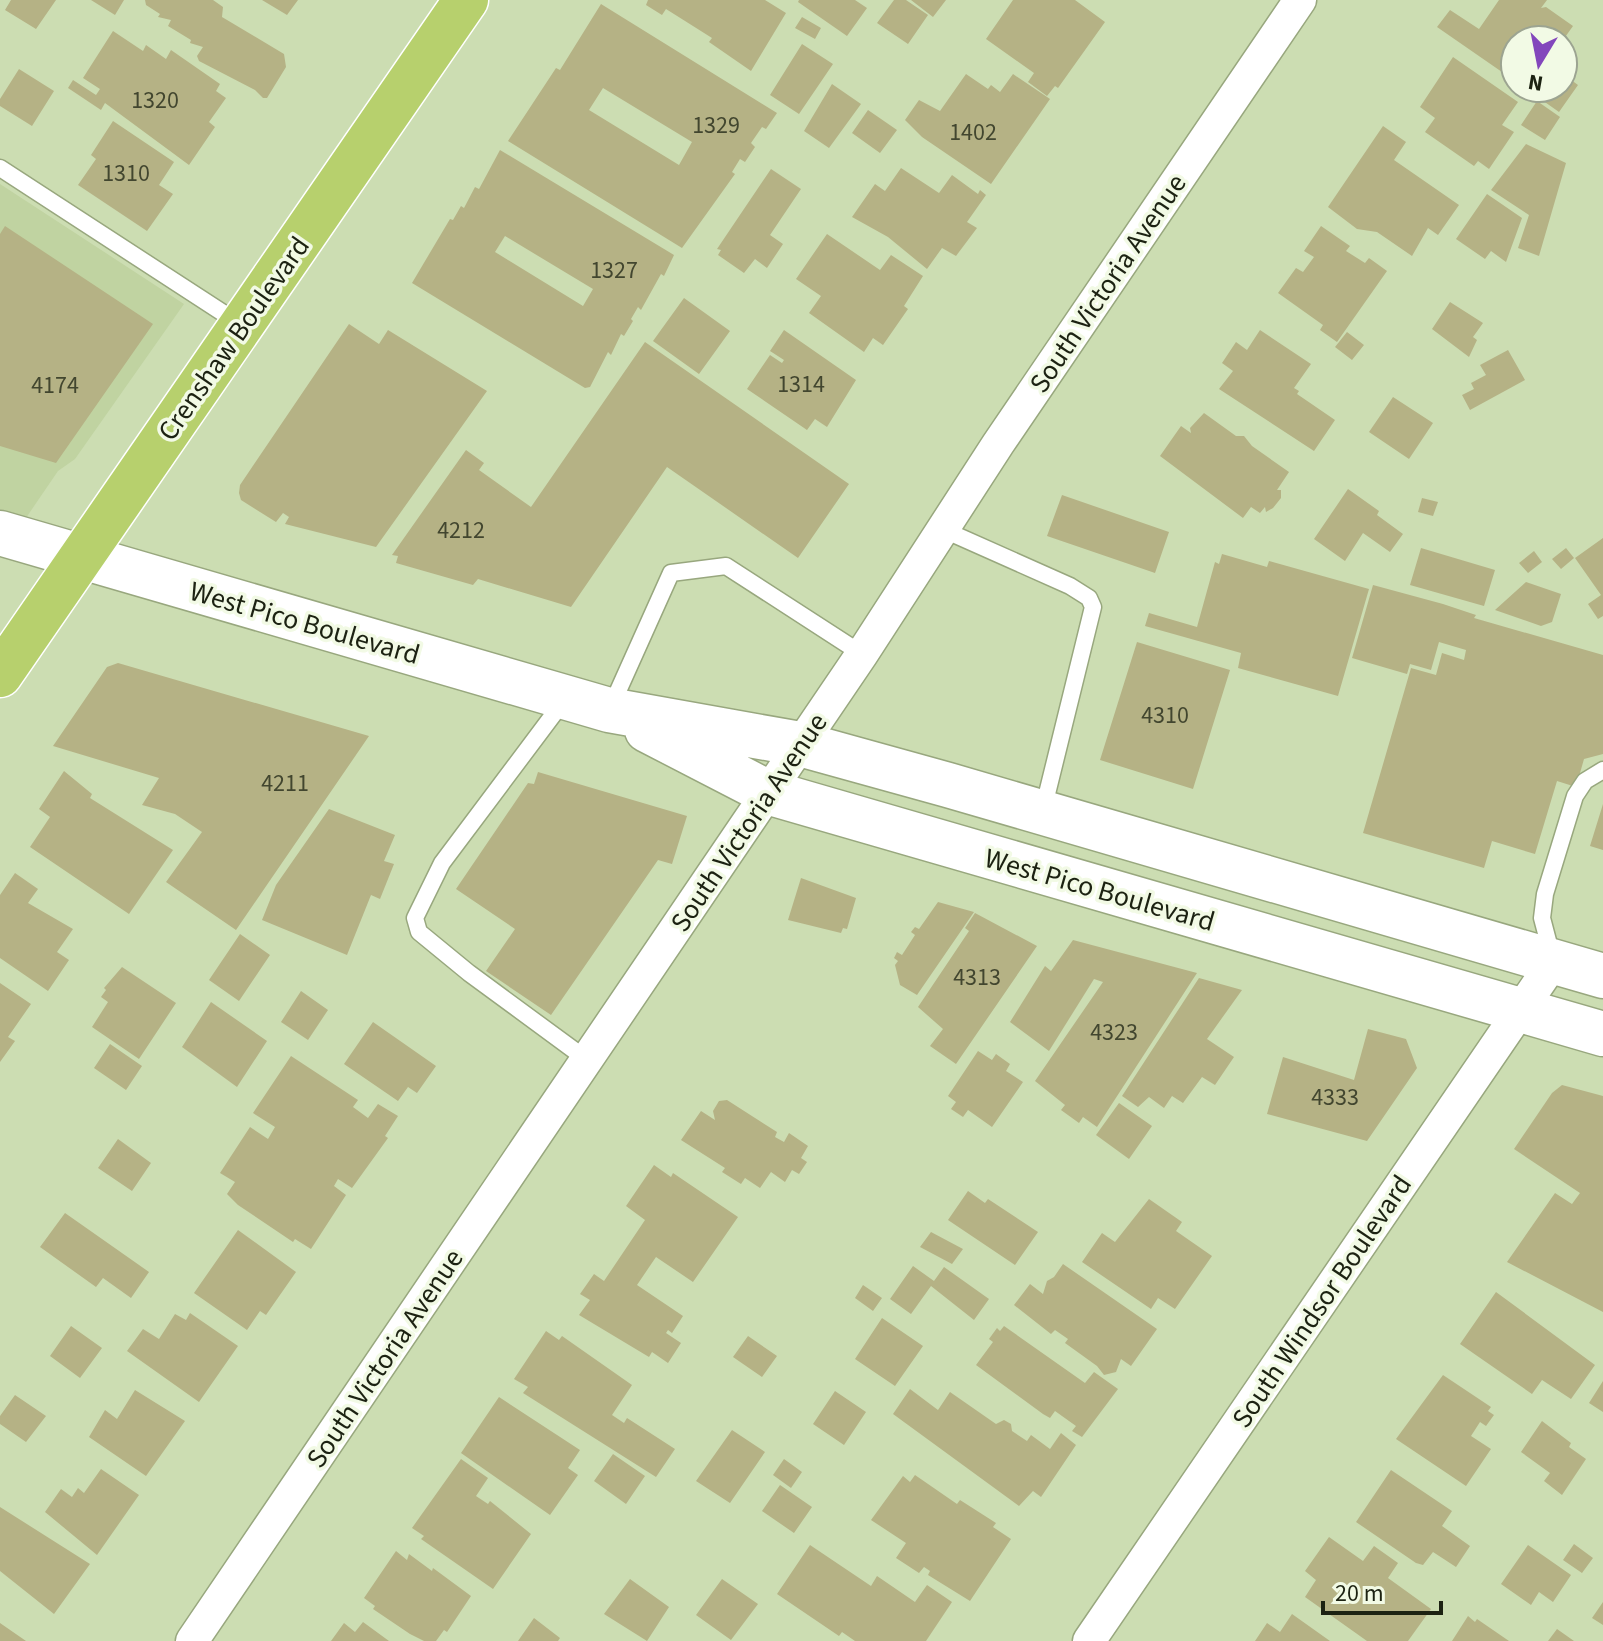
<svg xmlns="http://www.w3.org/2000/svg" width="1603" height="1641" viewBox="0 0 1603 1641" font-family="'Source Sans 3',sans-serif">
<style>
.built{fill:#c0d3a1}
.building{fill:#b5b285;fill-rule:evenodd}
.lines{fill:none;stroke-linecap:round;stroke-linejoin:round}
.service-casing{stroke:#98a77e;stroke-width:19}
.minor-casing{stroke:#98a77e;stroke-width:35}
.secondary-casing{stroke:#98a77e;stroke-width:47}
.primary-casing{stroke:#fff;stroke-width:47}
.service{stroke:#fff;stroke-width:16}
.minor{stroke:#fff;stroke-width:32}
.secondary{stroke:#fff;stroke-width:44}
.primary{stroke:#b7d06d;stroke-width:44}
.labels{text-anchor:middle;stroke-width:7;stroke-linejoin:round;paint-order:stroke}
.number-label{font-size:24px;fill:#42462f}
.street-label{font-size:28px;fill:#1c2212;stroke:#f2fae5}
</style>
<rect width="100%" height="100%" fill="#ccddb2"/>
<path class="built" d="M0 184 184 304 75 459 58 471 0 556Z"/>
<path class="building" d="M11 0H56L36 29 5 10Z
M91 0H124L115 15Z
M145 0H213L223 7 222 17 284 54 286 67 267 98H263L255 90 199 61 197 56 203 47 190 43 191 40 168 26 171 20 158 17 160 14 146 5Z
M262 0H298L287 15Z
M648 0H765L786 13 751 71 709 42 712 38 666 9 662 15 646 5Z
M799 0H855L867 8 847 36 798 2Z
M894 0H906L928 15 908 44 877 23Z
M911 0H946L933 17Z
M1013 0H1075L1105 22 1058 88 1055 86 1047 96 1028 82 1034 73 986 39Z
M1499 0H1547L1541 8 1546 7 1573 26 1563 40H1515V81L1437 27 1450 10 1479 29Z
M601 4 777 113 766 129 762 127 751 143 755 147 745 162 740 159 732 172 735 174 682 248 508 141 556 68 560 70ZM603 88 692 142 679 165 589 110Z
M802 17 821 28 815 39 795 28Z
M113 31 143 51 146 45 166 59 171 50 220 84 216 91 226 98 209 122 215 127 189 165 105 103 101 110 68 88 73 80 96 95 100 89 83 78Z
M802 44 833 64 799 114 770 95Z
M1453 57 1518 102 1502 125 1514 132 1489 169 1478 161 1474 166 1425 132 1435 118 1420 107Z
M19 69 54 91 32 126 0 106V99Z
M966 74 988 89 991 85 1000 92 1013 74 1050 99 991 184 922 137 905 120 919 100 940 111Z
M1563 74 1578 85 1559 112 1525 88H1563Z
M832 84 861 104 829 148 804 131Z
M1537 101 1560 117 1545 140 1521 125Z
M868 110 897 130 880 153 852 133Z
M113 121 174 162 159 185 173 194 147 231 78 185 96 159 91 155Z
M1383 126 1406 142 1394 160 1459 205 1438 235 1428 228 1412 256 1377 232 1357 229 1328 207Z
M1526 144 1566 163 1539 256 1518 248 1529 215 1491 190Z
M500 150 674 255 664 276 661 274 641 310 638 307 631 319 633 321 624 336 621 334 611 355 608 352 590 387 585 388 412 283 450 219 453 220 461 206 464 208 475 187 479 189ZM505 236 593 289 583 306 495 252Z
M901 168 939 193 952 175 978 194 980 190 986 195 967 222 977 228 956 256 942 248 927 269 888 237 852 217 875 184 885 191Z
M771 169 801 189 770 235 783 244 767 268 755 259 744 273 718 255 721 250 717 249Z
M1487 194 1522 218 1506 262 1491 251 1485 259 1456 239Z
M5 226 153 324 56 463 0 446V234Z
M1321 226 1350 246 1346 251 1365 263 1369 258 1387 271 1337 342 1320 330 1323 325 1278 293 1296 268 1303 272 1314 257 1304 251Z
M827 234 880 270 891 255 923 276 904 306 908 309 883 345 873 338 864 352 809 313 821 296 796 279Z
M684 298 730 331 699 374 653 341Z
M1450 302 1483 323 1473 337 1477 340 1469 357 1432 329Z
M349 324 379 344 388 330 487 391 376 547 285 524 289 517 283 513 276 522 241 500 239 493 240 485Z
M784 330 856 380 827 427 815 419 807 430 747 389 770 355 782 363 784 360 770 351Z
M1260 330 1311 364 1294 388 1299 391 1297 394 1335 420 1314 451 1219 389 1233 371 1222 363 1236 342 1247 350Z
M1347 332 1364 345 1352 360 1335 347Z
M645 342 849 484 798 558 667 467 571 607 478 579 473 585 396 563 398 556 392 555 466 450 484 463 479 470 531 507Z
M1508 350 1525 380 1470 410 1462 395 1474 389 1471 383 1486 375 1480 365Z
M1393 397 1433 423 1409 459 1369 432Z
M1204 413 1236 436H1244L1252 446 1289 472 1277 490H1281V498L1273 508 1266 512 1265 507 1260 513 1251 507 1243 518 1160 456 1181 426 1191 433 1190 428Z
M1348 489 1379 511 1377 515 1403 534 1390 552 1363 533 1345 561 1314 539Z
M1062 495 1169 532 1155 573 1047 536Z
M1422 498 1438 502 1433 516 1418 512Z
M1603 538V616L1598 619 1588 604 1601 595 1575 558Z
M1421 548 1495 570 1484 606 1410 585Z
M1566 548 1574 558 1561 569 1552 559Z
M1534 551 1542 562 1528 573 1519 563Z
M1222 554 1267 567 1269 561 1369 589 1338 696 1238 668 1241 653 1145 626 1149 613 1197 627 1215 562 1219 564Z
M1526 582 1561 594 1552 622 1541 626 1495 610Z
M1373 585 1443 604 1476 615 1474 618 1603 655V754L1584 759 1576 787 1557 781 1535 854 1492 841 1484 868 1363 833 1411 668 1436 675 1442 653 1464 660 1466 650 1439 642 1431 670 1410 664 1407 674 1352 658Z
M1137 642 1230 670 1193 789 1100 760Z
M118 663 369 736 236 930 166 882 202 832 175 814 142 805 159 778 53 746 107 667Z
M64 771 92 794 90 798 173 850 129 914 30 847 50 817 39 809Z
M538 772 687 816 672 864 658 860 551 1015 486 971 515 929 456 889 528 783 534 784Z
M1603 804V850L1590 846Z
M329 809 395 835 384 861 394 864 380 899 371 895 347 955 262 920 276 885Z
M15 873 38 889 28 903 73 929 57 952 69 960 48 991 0 958V895Z
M801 878 856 898 847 929 843 928 841 933 788 920Z
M938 902 974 912 917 995 900 985 895 965 898 961 894 958 897 952 902 955 915 935 911 932 915 927 919 929Z
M975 913 1037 946 956 1064 930 1046 943 1029 918 1007 969 931 965 928Z
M240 934 270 955 239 1001 209 980Z
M1073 940 1197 973 1097 1127 1083 1117 1079 1123 1061 1110 1065 1105 1035 1081 1103 982 1094 979 1049 1051 1010 1022 1045 966 1051 971Z
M122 967 176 1003 139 1059 92 1027 108 1002 101 997 106 990 104 988Z
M1199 978 1242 990 1207 1039 1234 1057 1215 1085 1202 1077 1183 1103 1172 1096 1164 1108 1149 1097 1138 1107 1122 1096Z
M0 983 31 1004 8 1037 15 1041 0 1062Z
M301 991 328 1010 308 1040 281 1022Z
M211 1002 267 1041 237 1087 182 1047Z
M373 1022 436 1066 417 1093 408 1087 398 1101 344 1064Z
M1368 1029 1406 1039 1417 1068 1367 1141 1267 1114 1283 1057 1354 1080Z
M110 1044 142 1066 126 1090 94 1068Z
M978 1051 992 1060 996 1054 1010 1064 1006 1071 1023 1082 992 1127 968 1110 963 1117 951 1109 956 1102 948 1096Z
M291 1056 358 1100 353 1107 368 1118 378 1104 398 1116 385 1136 388 1138 352 1188 338 1179 334 1186 346 1195 311 1249 295 1239 293 1242 238 1205 227 1194 235 1182 220 1173 250 1127 268 1139 275 1127 253 1113Z
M1562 1085 1603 1096V1312L1507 1262 1555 1193 1572 1204 1580 1193 1514 1149 1552 1093Z
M727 1100 777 1132 775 1137 784 1142 789 1133 808 1146 801 1158 807 1162 799 1174 792 1170 785 1182 771 1172 760 1188 745 1178 741 1184 722 1172 725 1168 681 1140 701 1111 715 1120 713 1111 719 1101Z
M1119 1103 1152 1126 1129 1159 1096 1135Z
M118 1139 151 1163 132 1191 98 1168Z
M654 1165 671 1177 673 1173 738 1217 693 1282 656 1257 637 1285 683 1316 672 1333 668 1330 666 1333 681 1343 668 1363 652 1352 649 1357 579 1315 590 1300 580 1294 594 1274 604 1281 645 1220 626 1206Z
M968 1191 985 1203 988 1199 1038 1232 1015 1265 948 1220Z
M1149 1199 1182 1222 1176 1231 1212 1256 1175 1309 1158 1298 1151 1309 1082 1262 1102 1233 1115 1242Z
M65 1213 149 1272 131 1298 103 1278 96 1287 40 1247Z
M238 1230 296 1272 266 1315 260 1311 247 1330 194 1293Z
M931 1232 963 1249 952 1264 920 1247Z
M1063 1264 1157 1329 1131 1366 1121 1359 1116 1372 1104 1375 1097 1366 1065 1343 1068 1339 1055 1330 1051 1334 1014 1305 1030 1284 1043 1294 1047 1281 1054 1277Z
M913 1266 934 1281 944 1267 989 1299 974 1320 931 1286 911 1314 890 1299Z
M863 1285 882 1298 873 1311 855 1298Z
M1496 1292 1595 1365 1571 1399 1542 1380 1532 1394 1460 1344Z
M190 1313 238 1346 199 1402 127 1351 143 1329 159 1339 175 1314 186 1320Z
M882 1318 923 1346 895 1386 855 1359Z
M71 1326 102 1348 80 1378 50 1356Z
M1004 1326 1085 1383 1094 1372 1118 1389 1082 1437 1072 1431 1076 1426 1055 1411 1050 1418 1043 1414 976 1365 993 1342 989 1339 997 1328 1000 1331Z
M546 1331 559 1340 562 1336 632 1385 612 1415 624 1423 627 1418 675 1449 656 1477 523 1393 528 1387 514 1379Z
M748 1336 777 1356 762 1377 733 1357Z
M1443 1375 1491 1407 1488 1411 1494 1415 1486 1426 1480 1422 1471 1436 1491 1449 1466 1486 1396 1439Z
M1603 1381V1412L1589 1403Z
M910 1389 938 1410 950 1392 996 1424 1004 1420 1011 1424 1012 1431 1027 1441 1031 1435 1050 1449 1061 1433 1076 1445 1041 1497 1033 1491 1019 1506 893 1414Z
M135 1390 185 1421 146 1476 89 1437 105 1410 117 1419Z
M835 1391 866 1412 844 1445 813 1424Z
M15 1395 46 1416 26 1442 0 1424V1416Z
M499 1397 580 1450 568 1468 578 1475 550 1515 461 1453Z
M1542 1421 1571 1443 1569 1447 1586 1459 1562 1495 1544 1481 1550 1473 1521 1452Z
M732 1430 765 1452 730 1503 696 1481Z
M613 1454 645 1476 626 1504 594 1481Z
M461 1459 488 1478 476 1496 488 1504 490 1501 531 1534 493 1589 421 1539 424 1536 412 1528Z
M784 1459 802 1472 791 1488 773 1475Z
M101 1469 139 1495 97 1555 45 1512 61 1489 72 1497 78 1488 84 1493Z
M1391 1470 1452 1511 1442 1526 1470 1546 1456 1567 1433 1552 1423 1565 1416 1563 1356 1522Z
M915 1475 957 1504 960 1500 996 1523 993 1527 1011 1539 970 1601 928 1575 930 1571 924 1567 919 1573 896 1558 906 1543 871 1520 903 1476 910 1482Z
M780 1485 812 1507 794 1533 762 1511Z
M0 1507 90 1564 54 1614 0 1571Z
M1329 1537 1363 1561 1374 1546 1398 1563 1388 1578 1431 1609 1408 1641H1367L1305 1597 1316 1580 1305 1571Z
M1574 1544 1593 1558 1582 1573 1563 1560Z
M810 1545 871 1586 877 1576 915 1602 927 1585 952 1602 926 1641H855L842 1632 839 1636 777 1594Z
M1528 1545 1571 1575 1553 1602 1539 1592 1531 1605 1501 1584Z
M396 1551 407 1560 409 1554 432 1571 433 1568 471 1596 447 1632 444 1630 436 1641H424L410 1634 373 1609 375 1606 364 1598Z
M630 1579 669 1607 647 1641 604 1614Z
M722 1579 758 1604 731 1640 696 1615Z
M1603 1602V1625L1592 1618Z
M1292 1614 1330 1641H1255L1267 1623 1280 1632Z
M1468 1616 1475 1622 1477 1619 1509 1641H1452Z
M534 1618 560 1638 558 1641H518Z
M363 1622 389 1641H331L344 1623 355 1632Z
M0 1623 26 1641H0Z
M1557 1629 1574 1641H1548Z"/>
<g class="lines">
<g class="service-casing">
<path id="service" d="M0 168 240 324
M942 529 1070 586 1089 598 1093 607 1043 810
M565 699 442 863 415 918 419 932 469 973 586 1059
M610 709 671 573 726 566 862 654
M1552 956 1542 918 1545 894 1575 796 1585 781 1603 770"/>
</g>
<g class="minor-casing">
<path id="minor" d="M192 1641 862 654 998 444 1300 0
M1089 1641 1554 961"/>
</g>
<g class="secondary-casing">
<path id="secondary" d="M0 533 609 710 800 744 948 785 1603 976
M647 730 767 792 1603 1034"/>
</g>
<g class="primary-casing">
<path id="primary" d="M0 675 466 0"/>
</g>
<use href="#service" class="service"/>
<use href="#minor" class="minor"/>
<use href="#secondary" class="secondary"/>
<use href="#primary" class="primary"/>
</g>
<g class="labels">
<g class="number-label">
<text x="155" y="108">1320</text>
<text x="716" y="133">1329</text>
<text x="973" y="140">1402</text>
<text x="126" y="181">1310</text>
<text x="614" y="278">1327</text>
<text x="801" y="392">1314</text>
<text x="55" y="393">4174</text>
<text x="461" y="538">4212</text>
<text x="1165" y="723">4310</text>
<text x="285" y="791">4211</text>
<text x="977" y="985">4313</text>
<text x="1114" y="1040">4323</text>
<text x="1335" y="1105">4333</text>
</g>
<g class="street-label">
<text transform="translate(1107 283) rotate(-56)" y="10">South Victoria Avenue</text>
<text transform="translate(233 338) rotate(-55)" y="10">Crenshaw Boulevard</text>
<text transform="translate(305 622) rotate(16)" y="10">West Pico Boulevard</text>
<text transform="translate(748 822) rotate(-56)" y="10">South Victoria Avenue</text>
<text transform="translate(1100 889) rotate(16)" y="10">West Pico Boulevard</text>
<text transform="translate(1321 1301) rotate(-56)" y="10">South Windsor Boulevard</text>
<text transform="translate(384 1358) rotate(-56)" y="10">South Victoria Avenue</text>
</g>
</g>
<g transform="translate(1539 64) rotate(190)"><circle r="38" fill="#f2fae5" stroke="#9ca491" stroke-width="2"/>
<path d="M0-6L14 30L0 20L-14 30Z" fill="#8346bc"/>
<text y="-12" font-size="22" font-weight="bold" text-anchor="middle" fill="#1c2212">N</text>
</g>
<path d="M1323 1601v12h118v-12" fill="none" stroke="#1c2212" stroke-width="4"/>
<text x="1335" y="1601" font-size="24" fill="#1c2212" stroke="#f2fae5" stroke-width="6" paint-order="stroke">20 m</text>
</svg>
